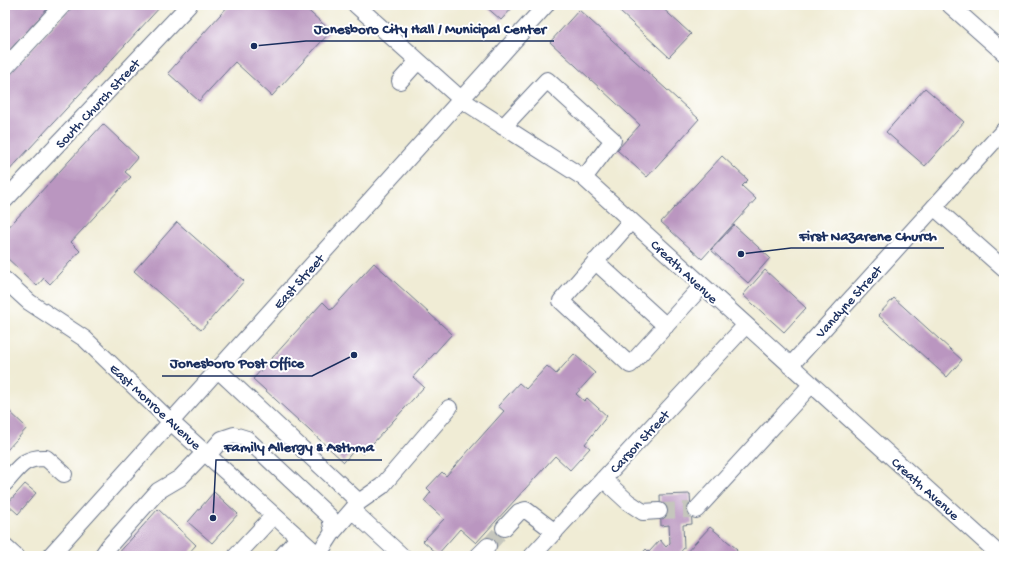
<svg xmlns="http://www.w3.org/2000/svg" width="1009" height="561" viewBox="0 0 1009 561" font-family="'Gochi Hand',sans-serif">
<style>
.building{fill:#ba96c0}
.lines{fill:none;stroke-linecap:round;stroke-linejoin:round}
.minor-tunnel{stroke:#c5c6bd;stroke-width:16;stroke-dasharray:16 8;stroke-linecap:butt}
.minor-casing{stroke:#667188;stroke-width:18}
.minor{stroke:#fff;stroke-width:16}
.labels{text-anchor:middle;stroke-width:4;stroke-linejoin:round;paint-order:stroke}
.street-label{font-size:14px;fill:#1b2f5e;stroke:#fff}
.leader{fill:none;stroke:#1b2f5e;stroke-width:1.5}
.callout-dot{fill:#1b2f5e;stroke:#fff;stroke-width:1.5}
.callout-label{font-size:15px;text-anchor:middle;font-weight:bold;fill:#1b2f5e;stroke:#fff;stroke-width:4;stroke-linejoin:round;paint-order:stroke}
</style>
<rect width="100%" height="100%" fill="#fff"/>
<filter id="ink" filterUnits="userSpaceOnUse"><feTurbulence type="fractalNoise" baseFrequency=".025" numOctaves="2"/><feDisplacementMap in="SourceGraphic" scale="8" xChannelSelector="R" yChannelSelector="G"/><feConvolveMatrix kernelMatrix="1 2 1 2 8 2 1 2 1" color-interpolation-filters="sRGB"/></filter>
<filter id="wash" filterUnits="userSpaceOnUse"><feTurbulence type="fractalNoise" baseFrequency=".012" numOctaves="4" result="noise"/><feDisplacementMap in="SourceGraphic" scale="16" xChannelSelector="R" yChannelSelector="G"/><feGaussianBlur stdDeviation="0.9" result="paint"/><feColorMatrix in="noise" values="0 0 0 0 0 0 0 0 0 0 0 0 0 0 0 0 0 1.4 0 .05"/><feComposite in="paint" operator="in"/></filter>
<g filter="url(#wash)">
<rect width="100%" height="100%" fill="#f0ecd5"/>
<g id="blocks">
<path class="building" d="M5 5H51L5 55Z
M73 5H162L5 175V78Z
M229 5H302L331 31 272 96 235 62 199 101 168 73Z
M484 5H515L501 20Z
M626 5H659L691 34 669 57 620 12Z
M579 10 699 119 647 177 617 150 640 125 550 42Z
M925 88 964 122 925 166 886 132Z
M103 124 138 157 125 172 131 177 71 242 80 251 50 284 44 278 37 286 5 256V231Z
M722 156 748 180 742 186 756 199 702 259 661 222Z
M177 222 244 281 201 330 134 271Z
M734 225 770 258 748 283 711 250Z
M374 263 452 334 413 377 424 387 363 454 356 448 344 462 253 379 323 302 331 310Z
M765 270 806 308 784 332 743 295Z
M894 298 962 360 947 377 878 315Z
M574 354 595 373 576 394 584 401 587 398 607 416 585 444 590 448 570 470 555 456 476 543 460 529 438 554 423 541 444 519 424 501 431 492 427 488 442 472 446 476 504 411 498 406 519 383 526 389 547 366 556 374Z
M5 407 27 428 7 450 5 448Z
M25 484 36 493 18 514 7 504Z
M214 492 238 514 212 543 188 522Z
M690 494 692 524 683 525 684 548 677 556H640L646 549 649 552 660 540 666 547 670 543 669 525 661 526 660 495Z
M158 509 196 545 186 556H116Z
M710 527 737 549 736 550 742 556H683Z"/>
</g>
</g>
<g filter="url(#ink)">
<use href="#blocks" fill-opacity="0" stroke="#667188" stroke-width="1"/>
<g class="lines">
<path class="minor-tunnel" d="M659 511 696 510
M488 546 504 528"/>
<g class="minor-casing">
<path id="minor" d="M356 5 462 100 584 178 1001 556
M950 5 1004 53
M5 68 63 5
M400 81 418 61
M503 127 547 80 613 140 584 178
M5 200 189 5
M934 207 1004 269
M631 221 561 301 630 365 702 286
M595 261 666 326
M5 280 29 302 85 339 171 422 319 556
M790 366 1004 130
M218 370 359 502
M208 455 222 439 234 435 247 439 330 517 333 532 318 555
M603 479 628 502 643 512 659 511
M5 483C19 468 23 457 46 458L64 474
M352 510 402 556
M696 510 811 385
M504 528 519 512 526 510 555 532
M333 532 359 502 382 486 449 408
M5 547 15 556
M50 556 546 5
M102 556 109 546 158 491 180 478 205 452
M236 556 274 515
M282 556 299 537
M478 556 488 546
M532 556 745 326"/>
</g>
<use href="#minor" class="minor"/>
</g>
</g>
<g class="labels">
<g class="street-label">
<text transform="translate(97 103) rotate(-47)" y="5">South Church Street</text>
<text transform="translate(685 271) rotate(43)" y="5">Creath Avenue</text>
<text transform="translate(298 281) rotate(-48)" y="5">East Street</text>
<text transform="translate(848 301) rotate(-48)" y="5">Vandyne Street</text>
<text transform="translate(156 406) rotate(43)" y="5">East Monroe Avenue</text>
<text transform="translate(639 441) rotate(-47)" y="5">Carson Street</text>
<text transform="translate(926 488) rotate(42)" y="5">Creath Avenue</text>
</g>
</g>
<path class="leader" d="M254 46L306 41H554M741 254L791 248H944M354 355L312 376H162M213 518L216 460H382"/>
<g class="callout-dot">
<circle cx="254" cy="46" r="4"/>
<circle cx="741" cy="254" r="4"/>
<circle cx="354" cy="355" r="4"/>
<circle cx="213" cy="518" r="4"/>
</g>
<g class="callout-label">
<text x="430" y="33">Jonesboro City Hall / Municipal Center</text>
<text x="868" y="240">First Nazarene Church</text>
<text x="237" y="367">Jonesboro Post Office</text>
<text x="299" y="451">Family Allergy &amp; Asthma</text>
</g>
<rect width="1009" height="561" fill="none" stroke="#fff" stroke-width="20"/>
</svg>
